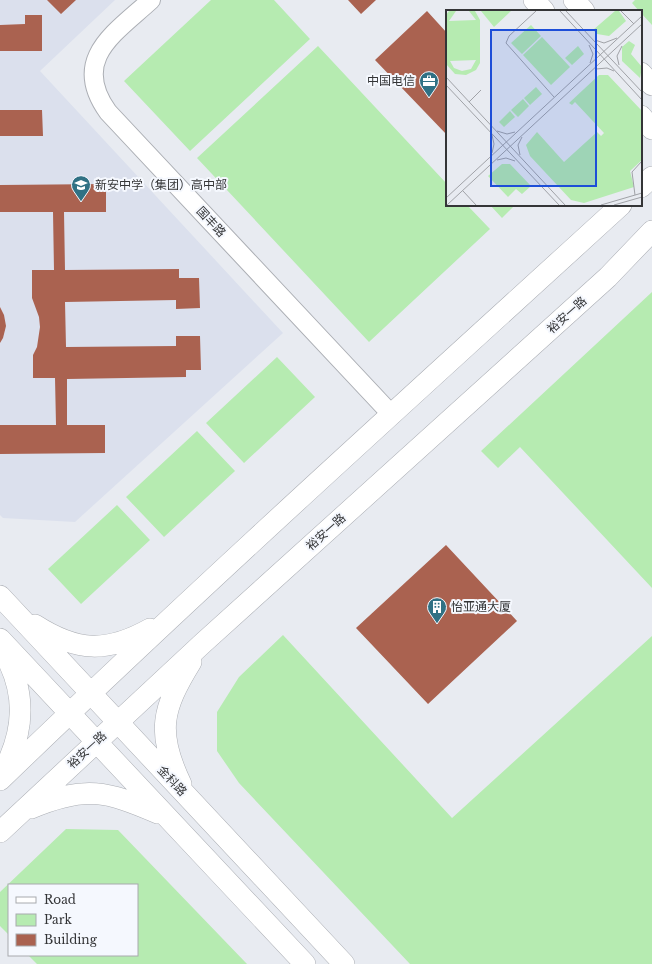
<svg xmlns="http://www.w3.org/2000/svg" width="652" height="964" viewBox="0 0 652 964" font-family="'Libre Baskerville','Noto Sans SC',serif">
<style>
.built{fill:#dbe0ed}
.green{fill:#b6ebb1}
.building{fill:#aa6250}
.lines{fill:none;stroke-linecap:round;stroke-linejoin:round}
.tertiary-casing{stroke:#abaeb4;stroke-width:20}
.secondary-casing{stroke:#abaeb4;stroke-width:22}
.tertiary{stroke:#fff;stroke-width:18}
.secondary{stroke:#fff;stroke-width:21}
.labels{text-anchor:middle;stroke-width:4;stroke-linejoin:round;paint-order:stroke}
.poi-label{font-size:12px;fill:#343537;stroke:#f5f8fe;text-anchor:start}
.street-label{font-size:12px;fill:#343537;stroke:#f5f8fe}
.inset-road{fill:none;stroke:#a0a2a7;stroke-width:1}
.view{fill:#1d4ed8;fill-opacity:0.15;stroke:#1d4ed8;stroke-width:2}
.inset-edge{fill:none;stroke:#343537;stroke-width:2}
</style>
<rect width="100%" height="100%" fill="#e8ebf1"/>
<path class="built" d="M0 0H115L40 71 283 333 75 522 3 518 0 515Z"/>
<path class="green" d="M211 0H274L310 39 190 151 124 81Z
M635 0H652V25L641 13V11H639L632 3Z
M318 46 447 184V205H467L490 229 369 342 197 158Z
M490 205H515L502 218Z
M652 292V588L520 447 498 468 481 451Z
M277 357 315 397 244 463 206 423Z
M197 431 235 471 164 537 126 497Z
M117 505 150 540 81 604 48 569Z
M283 635 452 818 652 636V964H410L239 783 217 751V712L239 677Z
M66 829 118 830 247 964H37L28 955H137V885H9V935L0 926V892Z"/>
<path class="building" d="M47 0H76L61 14Z
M348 0H376L361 14Z
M427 11 447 33V135L375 60Z
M25 15H42V51H0V25L25 24Z
M0 110H42L43 136H0Z
M106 184V212H64L65 270 179 269V278H199L200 308 176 309V300L65 302 66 347 176 346V336H200L201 370H186V377L67 379V425H105V453L0 454V425H56L55 378H33V355L37 347 40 327 39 317 32 298V270H54L53 212H0V185Z
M0 307 4 315 6 326 3 338 0 343Z
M446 545 517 621 428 704 356 628Z"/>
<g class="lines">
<g class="tertiary-casing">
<path id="tertiary" d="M151 0C115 33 70 59 108 112L392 415"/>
</g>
<g class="secondary-casing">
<path id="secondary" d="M534 0 544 11
M574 0 584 11
M641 73 652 85
M641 116 652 129
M641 187 652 177
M0 596 344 964
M35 625C77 652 107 653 150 629
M0 639 305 964
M3 772C25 731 27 692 3 651
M0 780C203 584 413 395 621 205
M181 784C156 732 162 709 191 662
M31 808C86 785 106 791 158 813
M0 832 203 643 608 277 652 231"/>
</g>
<use href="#tertiary" class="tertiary"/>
<use href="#secondary" class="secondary"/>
</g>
<defs>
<g id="office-pin" transform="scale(1)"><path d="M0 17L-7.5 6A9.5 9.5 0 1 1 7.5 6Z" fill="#307184" stroke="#f5f8fe"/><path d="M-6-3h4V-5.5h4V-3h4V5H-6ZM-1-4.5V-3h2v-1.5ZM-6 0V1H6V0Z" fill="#fff"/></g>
<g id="school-pin" transform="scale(1)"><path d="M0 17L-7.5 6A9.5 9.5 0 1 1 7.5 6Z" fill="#307184" stroke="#f5f8fe"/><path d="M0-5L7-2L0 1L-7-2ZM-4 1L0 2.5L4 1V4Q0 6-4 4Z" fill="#fff"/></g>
<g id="building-pin" transform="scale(1)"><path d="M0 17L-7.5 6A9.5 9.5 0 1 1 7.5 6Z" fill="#307184" stroke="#f5f8fe"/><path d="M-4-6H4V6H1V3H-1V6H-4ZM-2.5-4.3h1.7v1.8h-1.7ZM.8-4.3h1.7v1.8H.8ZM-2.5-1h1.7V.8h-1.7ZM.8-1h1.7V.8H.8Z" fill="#fff"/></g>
</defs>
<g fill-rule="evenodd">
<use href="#office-pin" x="429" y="81"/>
<use href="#school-pin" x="81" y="185"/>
<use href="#building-pin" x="437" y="607"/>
</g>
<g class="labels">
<g class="poi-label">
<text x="415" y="85" text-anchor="end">中国电信</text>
<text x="95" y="189">新安中学（集团）高中部</text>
<text x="451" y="611">怡亚通大厦</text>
</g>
<g class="street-label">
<text transform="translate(211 222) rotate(47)" y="4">国丰路</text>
<text transform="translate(567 315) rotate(-42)" y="4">裕安一路</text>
<text transform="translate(326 532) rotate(-42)" y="4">裕安一路</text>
<text transform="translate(87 750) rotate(-43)" y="4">裕安一路</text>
<text transform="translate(172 781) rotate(47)" y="4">金科路</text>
</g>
</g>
<g transform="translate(446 10)">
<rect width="196" height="196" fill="#e8ebf1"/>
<path d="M3 1H10L3 11 30 10 23 1H29L34 10V53L30 60 20 65 9 64 0 54V5ZM30 50 25 59 16 61 8 58 4 51ZM35 1H65L48 17ZM169 1H173L180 11 163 26 151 24 147 20ZM85 15 95 26 76 44 65 33ZM96 27 124 57 105 75 77 45ZM183 31 189 35 185 44 196 57 194 68 176 51V37ZM132 36 138 44 126 55 119 48ZM153 65H162L196 101V150L184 161 188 177 138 193 125 190 84 146 80 135 91 122 118 152 151 122 155 126 158 123 129 92 126 95 123 93ZM90 77 96 84 84 95 78 88ZM77 89 83 96 72 107 65 100ZM64 101 69 107 58 117 53 112ZM56 154H64L85 176 76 184 70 179 62 187 42 166Z" fill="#b6ebb1" fill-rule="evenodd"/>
<path class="inset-road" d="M90 1 63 26 60 33 108 87M114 1 196 90M120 1 196 82M175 1 188 14M149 30 158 33 171 28M143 35 147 44 144 53M173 55 171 46 176 36M150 59 161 58 168 61M0 67 119 195M0 75 113 195M23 92 35 80M51 121 61 124 69 122M46 125 48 134 46 143M74 145 72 135 76 127M51 150 60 148 69 151M17 181 30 195M189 185 186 162 196 151M0 188 196 6M1 195 196 14M155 195 196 183M168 195 196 187"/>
<path class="view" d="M45 20H150V176H45Z"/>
<rect width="196" height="196" class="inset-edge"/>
</g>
<rect x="8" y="884" width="130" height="72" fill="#f5f8fe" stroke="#a8aaae"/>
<rect x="16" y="897" width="20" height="6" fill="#ffffff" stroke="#a8aaae"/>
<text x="44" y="904" font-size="12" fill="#343537">Road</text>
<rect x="16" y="914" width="20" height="12" fill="#b6ebb1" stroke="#a8aaae"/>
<text x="44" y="924" font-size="12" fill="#343537">Park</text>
<rect x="16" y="934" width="20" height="12" fill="#aa6250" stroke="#a8aaae"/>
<text x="44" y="944" font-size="12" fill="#343537">Building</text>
</svg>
